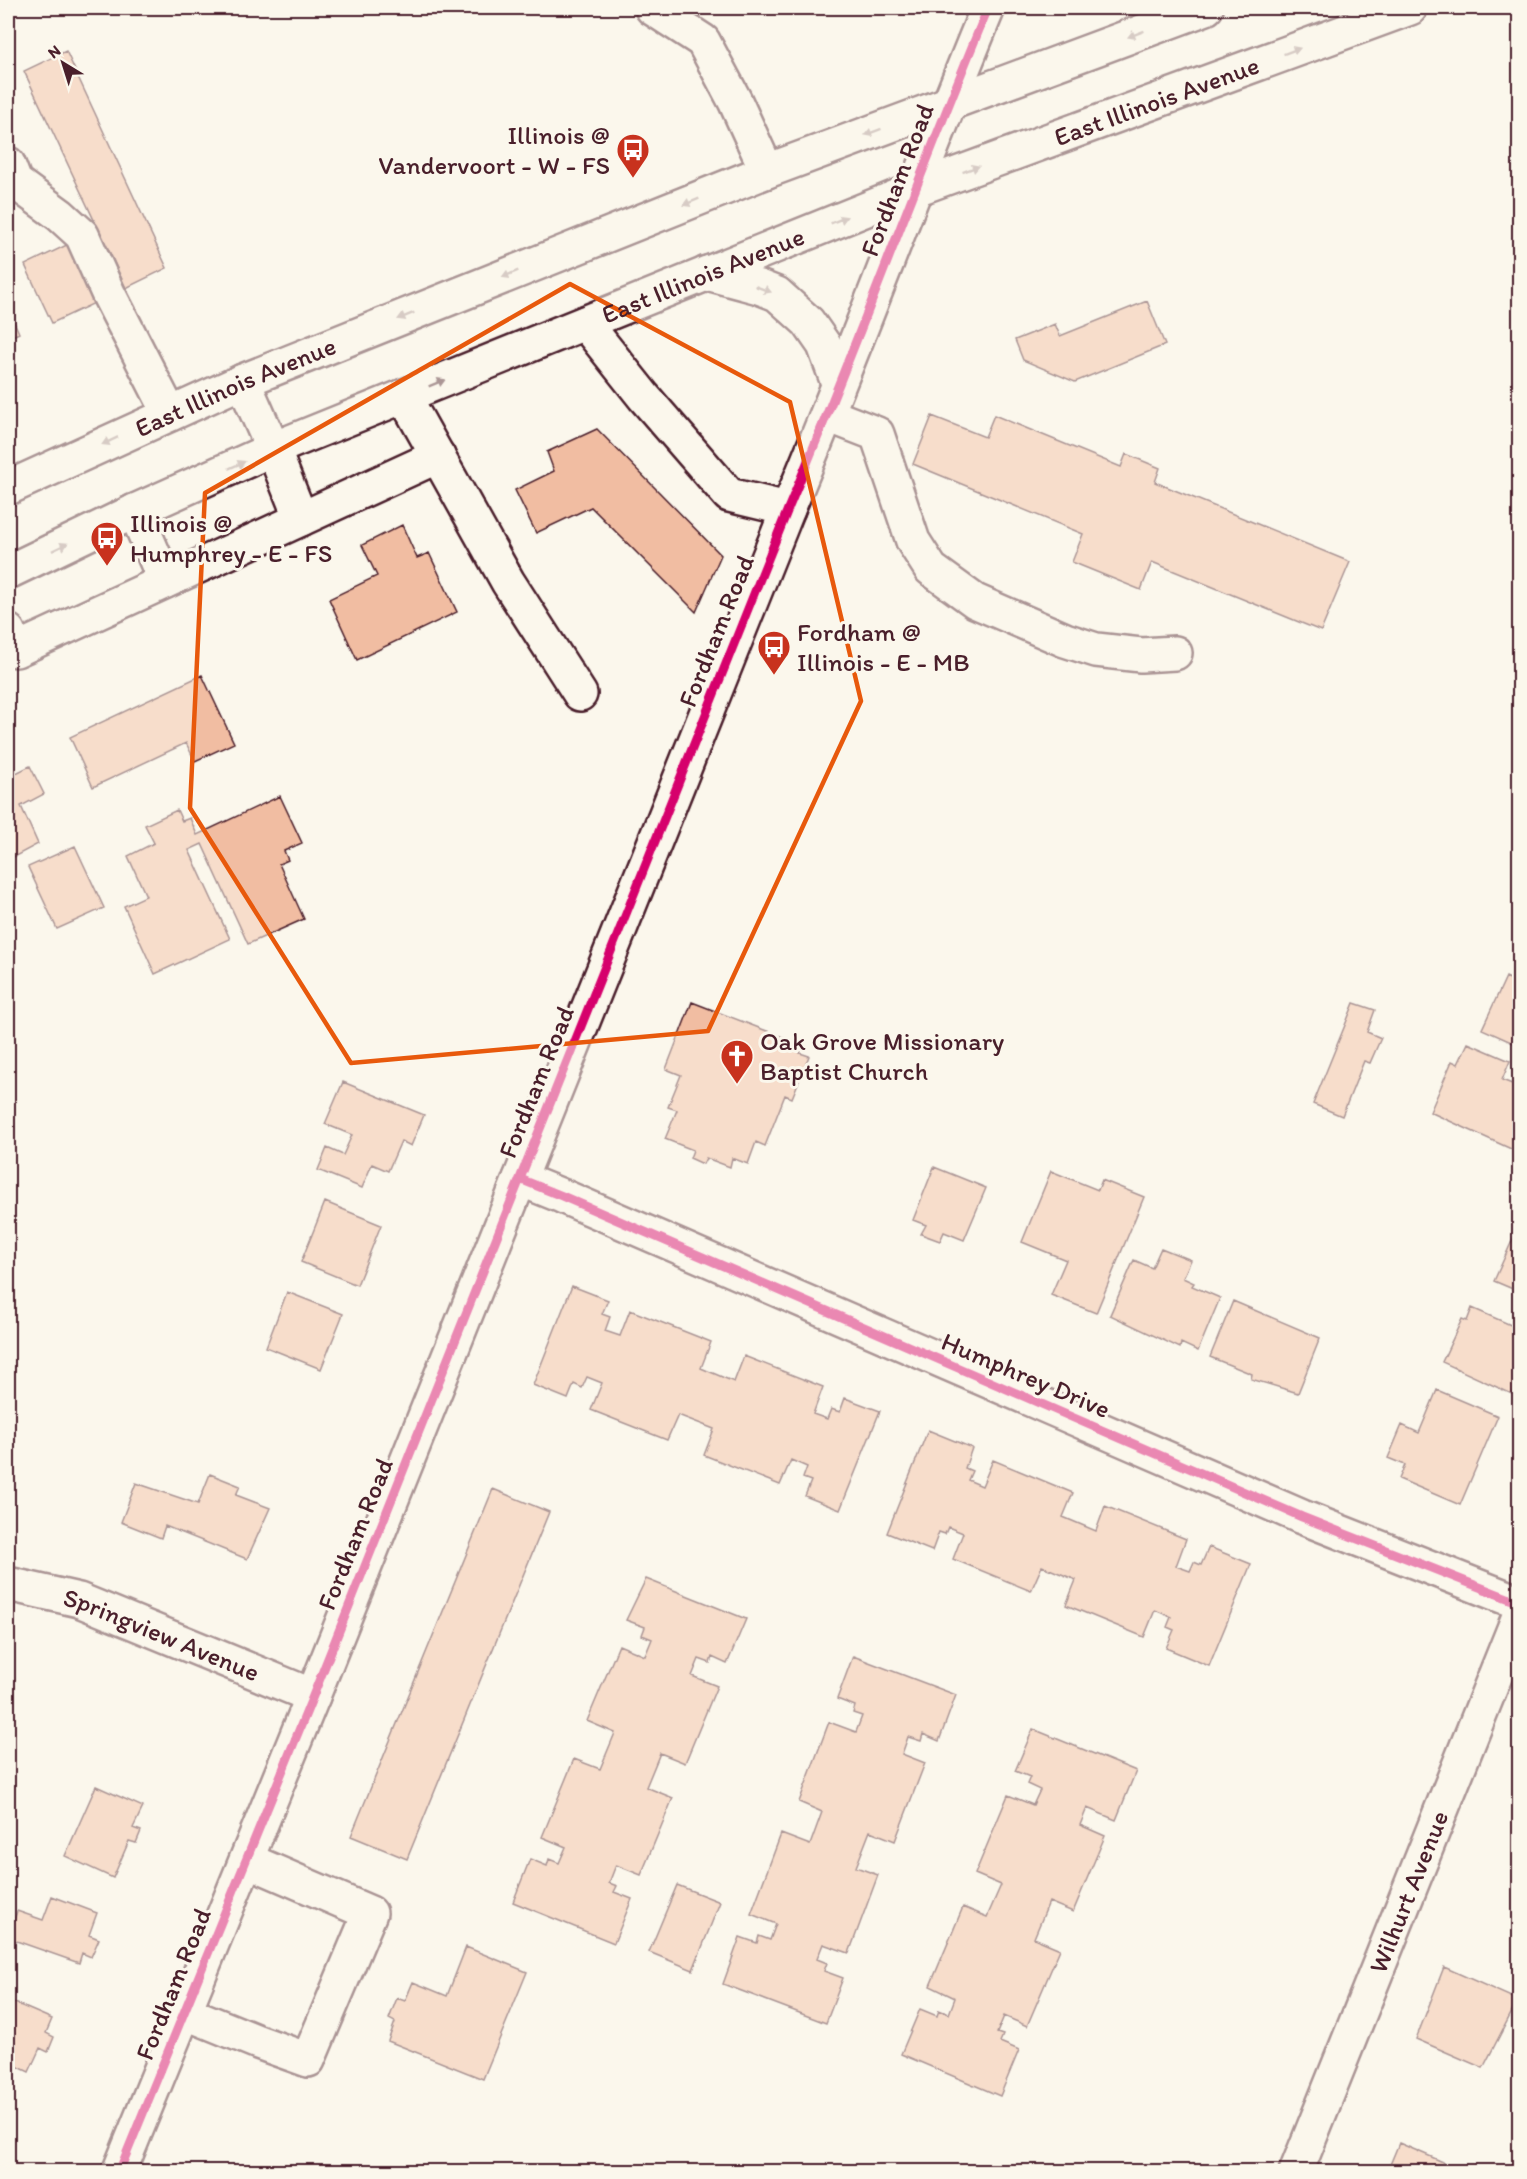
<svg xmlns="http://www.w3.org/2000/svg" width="1527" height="2179" viewBox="0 0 1527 2179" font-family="Itim,sans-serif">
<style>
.building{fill:#f1bda2;stroke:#4a1f2b;stroke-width:1.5}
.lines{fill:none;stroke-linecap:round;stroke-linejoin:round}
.minor-casing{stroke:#4a1f2b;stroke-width:38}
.major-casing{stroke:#4a1f2b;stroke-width:38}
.minor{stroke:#fbf7ec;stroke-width:33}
.major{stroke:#fbf7ec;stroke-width:33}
.cycleway-casing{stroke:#fbf7ec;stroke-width:13}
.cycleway{stroke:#d6006c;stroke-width:9}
.oneway{fill:#ab9695}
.marked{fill:none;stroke:#e8590c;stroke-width:4.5;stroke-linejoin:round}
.labels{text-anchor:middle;stroke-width:6;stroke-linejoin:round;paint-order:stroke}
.street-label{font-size:26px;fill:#4a1f2b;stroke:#fbf7ec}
.poi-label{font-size:26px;fill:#4a1f2b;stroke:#fbf7ec;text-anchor:start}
</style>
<rect width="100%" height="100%" fill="#fbf7ec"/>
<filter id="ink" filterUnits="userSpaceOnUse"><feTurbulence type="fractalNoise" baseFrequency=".0167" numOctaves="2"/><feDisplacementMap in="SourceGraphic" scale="12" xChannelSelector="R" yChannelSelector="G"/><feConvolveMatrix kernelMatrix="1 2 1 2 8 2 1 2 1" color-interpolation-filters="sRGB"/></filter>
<g filter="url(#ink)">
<path class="building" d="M66 51 167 268 126 288 24 71Z
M71 243 99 301 52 323 25 265Z
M1147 301 1165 345 1075 382 1023 360 1015 340 1055 324 1060 336Z
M8 307 19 333 8 338Z
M994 415 1121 467 1126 454 1160 468 1155 482 1350 562 1321 631 1152 562 1141 590 1072 562 1083 534 913 464 932 416 985 437Z
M597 429 721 555 696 612 591 507 536 533 515 490 554 471 547 452Z
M402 525 417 558 429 553 457 612 357 660 329 599 377 576 362 545Z
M202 675 234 743 195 761 186 743 93 787 70 737Z
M30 766 44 794 21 806 38 844 8 860V777Z
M280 796 302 843 284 851 288 860 279 864 304 919 248 944 202 844 189 850 230 939 155 974 124 906 146 896 128 856 154 843 145 825 177 810 182 821 190 818 197 835Z
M75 846 104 908 57 929 28 867Z
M1506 977 1520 984V1046L1482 1029Z
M692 1002 803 1045 800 1053 809 1056 792 1098 785 1095 765 1146 756 1142 748 1164 732 1158 730 1167 706 1158 703 1164 690 1158 693 1150 665 1139 677 1110 668 1107 681 1075 666 1069Z
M1354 1003 1375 1010 1367 1032 1381 1038 1370 1063 1364 1061 1342 1116 1313 1104Z
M1468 1043 1510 1061 1502 1080 1520 1087V1153L1430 1112 1452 1061 1458 1064Z
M343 1082 424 1115 411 1146 401 1141 388 1171 372 1164 362 1188 318 1170 327 1148 343 1155 352 1135 325 1124Z
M934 1167 986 1188 964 1240 944 1232 940 1241 921 1234 926 1225 913 1220Z
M1051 1171 1098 1190 1102 1180 1144 1197 1096 1313 1051 1295 1066 1260 1022 1242Z
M325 1202 381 1225 357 1285 301 1262Z
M1520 1223V1292L1494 1281Z
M1161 1248 1191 1260 1183 1278 1194 1283 1192 1286 1220 1298 1198 1351 1181 1343 1180 1348 1110 1315 1134 1260 1152 1268Z
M572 1286 608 1300 602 1314 610 1317 605 1331 620 1336 630 1310 711 1342 701 1368 734 1382 744 1356 823 1387 813 1414 827 1419 831 1409 840 1412 845 1398 880 1411 840 1510 805 1496 811 1481 803 1478 807 1467 791 1460 780 1485 704 1455 714 1429 678 1415 667 1440 591 1410 602 1383 587 1377 582 1388 574 1384 568 1399 533 1385Z
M287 1292 343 1314 321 1369 266 1347Z
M1233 1301 1320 1338 1298 1393 1251 1379 1252 1374 1210 1357Z
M1472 1308 1520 1329V1380L1512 1394 1442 1362 1462 1319 1467 1321Z
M1437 1390 1498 1416 1460 1505 1399 1479 1405 1465 1388 1458 1402 1425 1419 1433Z
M928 1430 972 1448 965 1468 972 1471 968 1480 982 1486 993 1460 1073 1493 1063 1517 1096 1531 1105 1506 1186 1539 1176 1566 1190 1571 1194 1562 1201 1565 1209 1547 1251 1564 1209 1666 1166 1648 1174 1630 1167 1627 1171 1617 1155 1610 1144 1637 1066 1605 1076 1580 1042 1566 1031 1591 953 1559 963 1533 948 1527 945 1534 939 1532 932 1551 887 1533Z
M210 1474 240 1486 236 1495 270 1508 247 1559 165 1526 161 1538 121 1522 136 1483 198 1504Z
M493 1489 549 1512 407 1859 351 1836Z
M646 1579 746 1619 727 1664 712 1657 710 1663 699 1659 692 1676 717 1686 685 1763 660 1753 646 1787 673 1798 641 1875 616 1865 609 1883 617 1886 614 1892 632 1899 614 1943 513 1902 530 1859 547 1866 549 1859 559 1863 566 1847 542 1837 574 1759 600 1769 615 1733 587 1721 619 1645 645 1656 652 1639 642 1635 645 1627 626 1620Z
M853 1656 956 1695 939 1741 923 1734 921 1741 908 1737 902 1754 925 1763 895 1841 870 1831 856 1867 878 1875 849 1953 823 1944 817 1959 827 1963 824 1971 843 1978 826 2023 723 1984 740 1937 757 1943 759 1936 770 1940 776 1924 751 1914 781 1834 810 1845 822 1812 799 1802 829 1722 856 1732 862 1716 853 1713 855 1706 837 1699Z
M1033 1729 1136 1771 1116 1820 1087 1808 1080 1825 1105 1836 1073 1912 1049 1902 1034 1938 1060 1949 1027 2026 1004 2016 997 2033 1003 2035 1000 2042 1019 2050 1000 2096 901 2054 920 2009 937 2016 939 2010 949 2014 955 1998 930 1986 963 1907 987 1917 1001 1885 975 1874 1008 1795 1033 1805 1040 1790 1027 1784 1030 1777 1015 1771Z
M96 1786 143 1807 133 1828 141 1831 136 1843 129 1841 113 1878 65 1856Z
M677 1885 720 1902 693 1970 649 1952Z
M52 1896 97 1913 89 1935 99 1939 91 1957 82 1953 79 1963 8 1938 17 1911 43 1920Z
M466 1947 527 1972 483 2079 388 2041 395 2022 389 2019 397 1998 405 2001 413 1982 447 1996Z
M1444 1967 1518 2000 1483 2068 1416 2039Z
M8 2000 52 2019 46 2033 54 2037 48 2052 40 2048 29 2072 8 2062Z
M1399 2143 1443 2162 1439 2172H1387Z"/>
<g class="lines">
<g class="minor-casing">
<g id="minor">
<path d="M652 8 703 41 735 101 767 171"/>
<path d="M8 164 15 182 60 215 82 235 108 293 170 414"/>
<path d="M585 323 644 397 729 495 788 509"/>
<path d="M404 396 508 582 580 694"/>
<path d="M828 415 877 434 913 541 931 569 975 601 1065 640 1096 650 1141 655 1175 653"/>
<path d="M273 449 301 519"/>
<path d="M135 511 165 581"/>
<path d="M8 631 16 650 438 456"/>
<path d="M520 1179 562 1196 1302 1517 1520 1603"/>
<path id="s1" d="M8 1584 79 1600 313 1696"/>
<path d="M184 2012 258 2042 308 2060 370 1913 247 1860"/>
<path d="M119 2172 313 1696 788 509C858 343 919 174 988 8"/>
<path id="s2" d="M1296 2172 1520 1614"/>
</g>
</g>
<g class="major-casing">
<g id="major">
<path d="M707 273 759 287 777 294 808 322 824 345 838 383"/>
<path d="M243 381 273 449"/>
<path id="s3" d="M8 488 243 381 767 171 1206 8"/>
<path id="s4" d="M8 572 135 511 273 449 916 189 1410 8"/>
</g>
</g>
<use href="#minor" class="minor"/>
<use href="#major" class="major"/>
<g class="cycleway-casing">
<path id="cycleway" d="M520 1179 562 1196 1302 1517 1520 1603
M119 2172 313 1696 788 509C858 343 919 174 988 8"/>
</g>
<use href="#cycleway" class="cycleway"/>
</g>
<defs><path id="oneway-solid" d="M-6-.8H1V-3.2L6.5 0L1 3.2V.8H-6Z" transform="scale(1.5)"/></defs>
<g class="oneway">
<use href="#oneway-solid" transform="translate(1136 34) rotate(159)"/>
<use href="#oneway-solid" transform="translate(1292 51) rotate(-20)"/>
<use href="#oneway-solid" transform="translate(873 132) rotate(160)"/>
<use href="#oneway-solid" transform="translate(971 169) rotate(-20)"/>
<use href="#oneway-solid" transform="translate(691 202) rotate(158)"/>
<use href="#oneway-solid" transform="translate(839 220) rotate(-22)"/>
<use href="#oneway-solid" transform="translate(510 274) rotate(158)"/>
<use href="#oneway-solid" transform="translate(763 289) rotate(21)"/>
<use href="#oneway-solid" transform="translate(406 316) rotate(158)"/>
<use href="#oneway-solid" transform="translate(437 383) rotate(-22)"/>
<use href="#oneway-solid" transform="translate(110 441) rotate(155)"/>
<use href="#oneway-solid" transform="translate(237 465) rotate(-24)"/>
<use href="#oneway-solid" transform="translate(60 547) rotate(-26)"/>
</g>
</g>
<path d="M0 0H1527V2179H0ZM570 284 790 402 861 701 708 1031 351 1063 190 808 205 493Z" fill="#fbf7ec" fill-opacity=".55" fill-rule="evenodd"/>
<path class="marked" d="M570 284 790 402 861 701 708 1031 351 1063 190 808 205 493Z"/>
<defs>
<g id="bus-pin" transform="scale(1.725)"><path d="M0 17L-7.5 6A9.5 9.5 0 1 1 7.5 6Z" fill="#c8321e" stroke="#fbf7ec"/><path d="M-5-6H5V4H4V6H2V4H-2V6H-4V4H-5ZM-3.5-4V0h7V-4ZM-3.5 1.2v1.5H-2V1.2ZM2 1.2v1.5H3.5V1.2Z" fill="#fff"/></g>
<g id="church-pin" transform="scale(1.725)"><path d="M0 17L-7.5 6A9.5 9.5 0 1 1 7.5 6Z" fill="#c8321e" stroke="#fbf7ec"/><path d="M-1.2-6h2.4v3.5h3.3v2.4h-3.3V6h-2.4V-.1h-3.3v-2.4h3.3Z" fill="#fff"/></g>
</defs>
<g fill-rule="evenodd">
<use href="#bus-pin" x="633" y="150"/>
<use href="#bus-pin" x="107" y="538"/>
<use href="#bus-pin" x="774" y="647"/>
<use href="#church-pin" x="737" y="1056"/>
</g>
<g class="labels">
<g class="street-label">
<text dy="9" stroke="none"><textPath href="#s4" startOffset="1242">East Illinois Avenue</textPath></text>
<text transform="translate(897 180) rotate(-69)" y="9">Fordham Road</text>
<text dy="9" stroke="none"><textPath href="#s4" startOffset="756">East Illinois Avenue</textPath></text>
<text dy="9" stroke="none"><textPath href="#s3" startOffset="249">East Illinois Avenue</textPath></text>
<text transform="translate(716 631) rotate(-68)" y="9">Fordham Road</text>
<text transform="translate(536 1082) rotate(-68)" y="9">Fordham Road</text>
<text transform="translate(1026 1375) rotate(23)" y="9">Humphrey Drive</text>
<text transform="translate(355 1534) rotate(-68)" y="9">Fordham Road</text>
<text dy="9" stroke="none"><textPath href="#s1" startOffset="162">Springview Avenue</textPath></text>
<text dy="9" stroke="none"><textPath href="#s2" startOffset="302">Wilhurt Avenue</textPath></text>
<text transform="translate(173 1984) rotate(-68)" y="9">Fordham Road</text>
</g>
<g class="poi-label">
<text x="610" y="144" text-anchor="end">Illinois @<tspan x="610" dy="30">Vandervoort - W - FS</tspan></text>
<text x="130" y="532">Illinois @<tspan x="130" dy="30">Humphrey - E - FS</tspan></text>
<text x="797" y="641">Fordham @<tspan x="797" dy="30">Illinois - E - MB</tspan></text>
<text x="760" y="1050">Oak Grove Missionary<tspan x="760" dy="30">Baptist Church</tspan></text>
</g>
</g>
<rect width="1527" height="2179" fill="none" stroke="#fbf7ec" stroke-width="30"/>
<rect x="15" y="15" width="1497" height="2149" fill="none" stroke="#4a1f2b" stroke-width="2" filter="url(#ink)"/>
<g transform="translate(63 63) rotate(322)" stroke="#fbf7ec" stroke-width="4.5" paint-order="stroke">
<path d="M0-4.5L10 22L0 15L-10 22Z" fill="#4a1f2b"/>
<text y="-9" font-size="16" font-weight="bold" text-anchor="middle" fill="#4a1f2b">N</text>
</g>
</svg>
